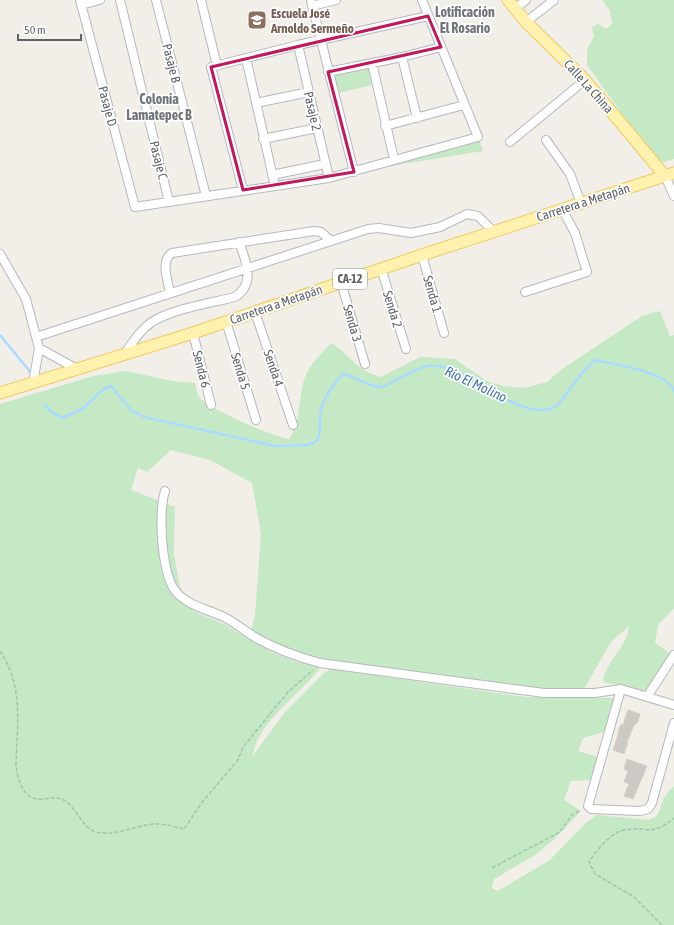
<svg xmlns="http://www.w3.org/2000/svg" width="674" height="925" viewBox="0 0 674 925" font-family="'Asap Condensed',sans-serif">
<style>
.green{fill:#c5e8c5}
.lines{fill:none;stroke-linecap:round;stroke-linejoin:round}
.stream{stroke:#aadaff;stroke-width:2.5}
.building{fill:#cccac5;stroke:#d6d1c6}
.minor-casing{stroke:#b5b8bc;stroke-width:10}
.major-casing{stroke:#f2c960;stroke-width:13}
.path{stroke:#9cc7a9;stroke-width:1.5;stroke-dasharray:4 2;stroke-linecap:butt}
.minor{stroke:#fff;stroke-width:8}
.major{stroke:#fff2af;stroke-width:11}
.marked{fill:none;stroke:#c2185b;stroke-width:3;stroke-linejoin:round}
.labels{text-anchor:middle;stroke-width:3.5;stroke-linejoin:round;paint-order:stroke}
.shield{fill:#fff;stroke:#8f9295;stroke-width:1}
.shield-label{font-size:12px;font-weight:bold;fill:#5f6368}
.education-label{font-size:13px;font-weight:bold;fill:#785e54;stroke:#fff;text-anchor:start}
.street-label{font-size:13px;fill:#5f6368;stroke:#fff}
.neighbourhood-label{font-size:14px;font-weight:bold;fill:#70757a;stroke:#fff}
.water-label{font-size:14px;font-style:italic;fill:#4174aa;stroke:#fff}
</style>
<rect width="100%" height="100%" fill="#f1efe8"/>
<path class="green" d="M602 0H674V159L663 162 658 159 627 121 587 65V50L594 36 592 27 598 24 606 29 612 24 610 11Z
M372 63 376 84 334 94 328 72Z
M478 137 483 151 354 172Z
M660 311 670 336 674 335V608L658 625 655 643 671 654 646 691 604 682 603 680C607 660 628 646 629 626L611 642 585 687 579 690H533L321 662 276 646 251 631 255 615 261 534 252 483 210 460 171 450 147 472 138 468 131 490 175 507 174 554 179 583 186 603 195 612 226 625 271 652 297 662 320 667C317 674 309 680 304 686 283 708 259 725 252 757L285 712 324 673 330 669 526 697 614 698 607 731 583 738 578 751 599 757 591 780 571 781 564 800 581 811 551 842 535 855 494 879 492 888 498 891 550 860 586 823 597 815 648 820C661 817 659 808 664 798 666 794 671 789 674 786V925H0V404L93 376 125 371 173 381 195 383C196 387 197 395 200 398 209 409 274 437 289 439 303 420 297 396 306 375 310 364 323 352 331 343 352 356 355 370 381 377L420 357 455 359 487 381 503 386 525 388 547 382 562 369 642 316Z"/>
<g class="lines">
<path class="stream" d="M0 335 31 373
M45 405 52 412 62 418 84 408 103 389 111 386 131 410 144 417 275 446 308 445 317 441C323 427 318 422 321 410 324 397 334 383 343 374 356 376 369 388 383 387 386 386 391 383 394 381 406 375 425 363 439 366 469 371 527 425 556 406 561 403 565 395 569 390 577 379 585 368 595 360 615 365 667 371 674 391"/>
</g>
<path class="building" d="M628 710 640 714 638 722 634 725 627 742H628L624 754 613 750 618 735V732L621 724 623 725Z
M627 759 647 766 633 799 624 796 629 784 624 782 628 771 624 769Z"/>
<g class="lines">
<g class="minor-casing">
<path id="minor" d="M80 0 135 207 329 178 478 137 422 0
M120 0 169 202
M156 0 206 196
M201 0 217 66
M311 0 354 172
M81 5 100 0
M312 6 336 0
M515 9 526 0
M526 22 554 0
M298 45 329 178
M402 57 417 118
M246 58 275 186
M372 63 394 159
M328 72 402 57 441 47
M256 103 309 92
M385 126 464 105
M263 139 317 128
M546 140 570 174 581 203
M510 142 585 80
M272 175 325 164
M665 176 674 196
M243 190 211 67 298 45 428 16
M0 254 26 299 39 348 33 384
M422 255 444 333
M381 268 406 349
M341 282 365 364
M525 292 587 272 575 233 562 209
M170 293C168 281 160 261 172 253L314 231 321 232 331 241
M255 312 293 425
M226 321 256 420
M193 333 211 405
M36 337 368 229 379 228 411 233 440 227 467 214 478 216 493 231
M39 348 77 369
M124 355C132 343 140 330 152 322 172 309 211 303 235 297 256 284 246 261 239 242
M165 491C158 512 161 578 178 594 190 606 209 610 224 617 236 623 246 632 258 639 278 650 298 657 320 663L544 693H595L621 689 674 705
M621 689 588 806 591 809 640 811 648 809 652 803 674 723
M647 697 674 655"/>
</g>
<g class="major-casing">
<path id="major" d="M508 0 526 22 585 80 665 176
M0 393 193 333 422 255 674 173"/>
</g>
<path class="path" d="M0 651C24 687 17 723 16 765 17 777 22 797 37 799 45 800 53 796 61 799 76 804 82 829 96 832 118 837 136 824 157 824 165 824 176 827 184 829L203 801 238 760 243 747 288 692 313 670
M492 868 560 832 572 815 581 810
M662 925 634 897 595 874 589 862C596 851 610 833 624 830 648 825 650 838 674 818"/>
<use href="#minor" class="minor"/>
<use href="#major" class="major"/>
</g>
<path class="marked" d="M428 16 441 47 328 72 354 172 243 190 211 67Z"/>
<defs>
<g id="school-square" transform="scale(1)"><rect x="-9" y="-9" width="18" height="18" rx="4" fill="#8d6e63" stroke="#fff"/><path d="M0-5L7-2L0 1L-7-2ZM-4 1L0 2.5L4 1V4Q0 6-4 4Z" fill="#fff"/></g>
</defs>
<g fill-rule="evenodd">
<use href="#school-square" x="257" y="20"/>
</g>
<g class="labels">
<rect class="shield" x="333" y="269" width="34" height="20" rx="3"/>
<g class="shield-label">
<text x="350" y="283">CA-12</text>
</g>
<g class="education-label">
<text x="271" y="18">Escuela José<tspan x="271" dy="15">Arnoldo Sermeño</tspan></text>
</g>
<g class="street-label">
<text transform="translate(172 63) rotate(76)" y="5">Pasaje B</text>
<text transform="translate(589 86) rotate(48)" y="5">Calle La China</text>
<text transform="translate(108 106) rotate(75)" y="5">Pasaje D</text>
<text transform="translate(313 111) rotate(77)" y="5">Pasaje 2</text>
<text transform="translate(159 160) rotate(76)" y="5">Pasaje C</text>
<text transform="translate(583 202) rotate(-18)" y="5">Carretera a Metapán</text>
<text transform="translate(433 294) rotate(74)" y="5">Senda 1</text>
<text transform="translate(276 304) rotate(-19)" y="5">Carretera a Metapán</text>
<text transform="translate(393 309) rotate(73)" y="5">Senda 2</text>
<text transform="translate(353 323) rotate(74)" y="5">Senda 3</text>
<text transform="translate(274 368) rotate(71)" y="5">Senda 4</text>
<text transform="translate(202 369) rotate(76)" y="5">Senda 6</text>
<text transform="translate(241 371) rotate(73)" y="5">Senda 5</text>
</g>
<g class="neighbourhood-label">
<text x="465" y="17">Lotificación<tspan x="465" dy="16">El Rosario</tspan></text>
<text x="159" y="104">Colonia<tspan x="159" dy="16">Lamatepec B</tspan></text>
</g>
<g class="water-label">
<text transform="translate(476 384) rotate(25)" y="5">Río El Molino</text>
</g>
</g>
<path d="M18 34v6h63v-6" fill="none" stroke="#5f6368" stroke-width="2"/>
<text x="24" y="34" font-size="12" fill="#5f6368" stroke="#ffffff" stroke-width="3" paint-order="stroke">50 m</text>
</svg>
